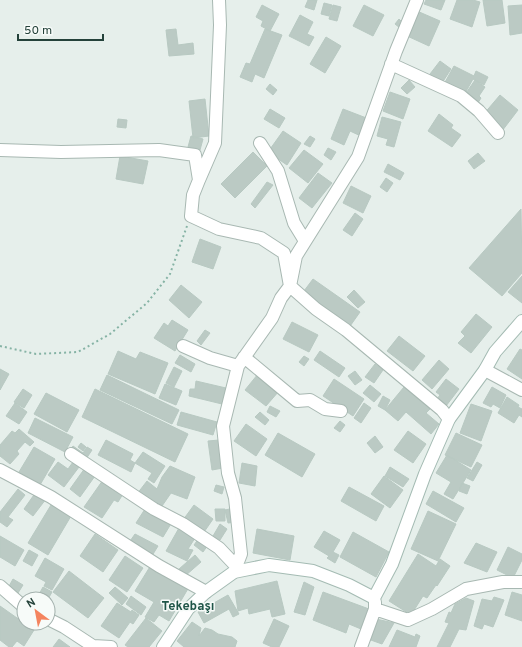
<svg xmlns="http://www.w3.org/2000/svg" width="522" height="647" viewBox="0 0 522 647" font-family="Overpass,sans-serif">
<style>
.building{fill:#bbcac4;stroke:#b8c9c2}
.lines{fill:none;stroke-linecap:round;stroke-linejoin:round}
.street-casing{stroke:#a8b8b2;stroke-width:14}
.secondary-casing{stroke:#a4bbb3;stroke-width:14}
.path{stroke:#86b3a5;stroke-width:2;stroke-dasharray:2 3;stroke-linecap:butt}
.street{stroke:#fff;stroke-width:12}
.secondary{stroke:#fff;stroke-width:12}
.labels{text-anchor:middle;stroke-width:3;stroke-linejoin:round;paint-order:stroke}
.quarter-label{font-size:13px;font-weight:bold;fill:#1f5548;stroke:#f7fbf9}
</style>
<rect width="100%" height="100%" fill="#e6efeb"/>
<path class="building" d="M308 0H317L314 10 305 7Z
M426 0H445L441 10 424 4Z
M457 0H473L480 2 472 27 450 19Z
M483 0H502L505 23 487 26Z
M324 3 332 5 329 16 321 14Z
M262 5 279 14 270 31 261 26 263 21 256 17Z
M333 5 341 7 337 21 329 19Z
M364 5 384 15 373 36 353 26Z
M522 5V33L510 35 508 6Z
M417 11 440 21 429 46 405 35Z
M300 15 313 22 307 34 314 37 309 46 289 36Z
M399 19 404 24 400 28 395 24Z
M176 29 178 45 193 43 194 54 169 56 166 30Z
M265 29 282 35 264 78 255 74 252 82 240 77 246 63 250 64Z
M326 37 341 46 325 73 310 64Z
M440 61 451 69 442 83 430 74Z
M454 66 474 76 476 71 488 77 484 85 473 79 464 95 444 84Z
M409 80 415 87 407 94 401 88Z
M475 80 485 87 479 96 481 98 476 106 464 96Z
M270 84 277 90 273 95 266 89Z
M390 92 410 99 403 119 383 111Z
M500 95 518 110 502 131 483 115Z
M205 99 209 136 193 138 189 101Z
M270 109 285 118 279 128 264 119Z
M343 109 369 119 363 137 350 131 344 145 331 139Z
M439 114 453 125 451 128 461 135 452 147 428 131Z
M382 117 401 122 394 147 386 145 388 139 377 136Z
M118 119 127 120 126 128 117 127Z
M283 131 301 143 287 165 268 152Z
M191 136 203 139 200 150 188 147Z
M310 136 315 139 310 147 304 144Z
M328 148 336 152 331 160 324 155Z
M304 150 323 164 308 183 289 168Z
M253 152 267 166 235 198 221 184Z
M478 153 485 161 474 169 468 161Z
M120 156 148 161 143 184 116 179Z
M388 164 404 173 400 180 384 172Z
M318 173 332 183 312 208 299 198Z
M386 178 393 183 387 192 380 187Z
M267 182 273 185 255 208 251 204Z
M351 186 371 196 363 213 343 203Z
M521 209 522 273 502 296 469 268Z
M355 213 363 219 352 236 343 230Z
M200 239 221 247 213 269 192 262Z
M522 276V303L508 292Z
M313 279 360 312 348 329 301 295Z
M181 285 202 302 189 318 169 300Z
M354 290 365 302 358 308 347 297Z
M476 314 492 327 471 353 458 343 465 336 461 332Z
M172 320 188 330 175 351 154 338 164 323 168 326Z
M292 322 318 335 309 352 283 339Z
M205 330 210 333 201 345 197 341Z
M399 336 425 356 413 371 387 351Z
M520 349 522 350V379L507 369Z
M118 351 136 359 140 352 168 363 155 394 108 374Z
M320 351 345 368 339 377 314 360Z
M180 355 195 364 191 372 175 363Z
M304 356 309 359 304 366 299 362Z
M439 360 449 369 432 389 422 380Z
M375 364 383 370 374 383 365 377Z
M174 367 182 371 174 387 166 383Z
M0 369 9 374 0 390Z
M355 371 362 380 355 385 348 376Z
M258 374 279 391 266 406 245 390Z
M107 375 179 410 172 424 100 390Z
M334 379 364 399 353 416 323 396Z
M446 379 459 389 446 406 437 399 440 395 436 392Z
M196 381 226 388 222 404 189 396 190 389H195Z
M165 384 182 391 176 405 159 398Z
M370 385 381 394 374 402 363 393Z
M404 387 430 409 426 413 439 424 431 434 406 412 398 421 385 410Z
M492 387 506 395 500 408 493 404 491 407 483 403Z
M23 389 32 395 24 408 14 402Z
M95 389 188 434 175 462 82 417Z
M46 393 79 410 67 432 34 414Z
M383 396 390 400 385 410 378 406Z
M507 397 519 405 518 407 522 409V417L519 415 514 423 498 413Z
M15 403 27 412 19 424 6 416Z
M364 403 371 408 361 423 354 418Z
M471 404 492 411 481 441 460 433Z
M270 406 280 411 276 417 267 412Z
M181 412 217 422 213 435 177 425Z
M260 412 269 420 265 425 255 417Z
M35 418 73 437 65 452 28 433Z
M340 421 345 425 340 432 334 428Z
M246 424 267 439 256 456 234 441Z
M19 429 34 442 30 446 25 442 17 451 19 454 10 464 0 456V445L12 431 15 433Z
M408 431 426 444 413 463 394 450Z
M278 433 315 454 302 477 265 455Z
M456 433 482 445 471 467 445 455Z
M375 436 383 447 375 453 367 443Z
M106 440 133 454 130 460 135 463 131 472 98 455Z
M219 440 223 468 212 470 208 441Z
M81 443 86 447 83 451 78 447Z
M73 446 83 453 87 447 92 450 86 459 71 449Z
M34 447 55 459 40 485 19 472Z
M143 452 165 466 154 483 148 479 152 473 135 463Z
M447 455 471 470 453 499 444 494 451 482 436 473Z
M58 462 68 469 73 462 79 467 64 487 48 475Z
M477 462 482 465 473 481 467 478Z
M242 463 257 466 255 486 239 483Z
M170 466 195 477 187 499 171 493 162 506 145 500 137 494 147 481 157 489 162 477Z
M390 467 409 479 403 487 385 476Z
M85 468 95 476 80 497 70 489Z
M384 476 403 490 390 508 371 494Z
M103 480 123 494 118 502 114 500 102 518 84 507Z
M462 483 470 486 467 494 459 491Z
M216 485 224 487 222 494 214 491Z
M349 487 384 506 376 521 341 501Z
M18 489 25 495 8 517 13 520 7 527 0 522V512Z
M433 491 464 508 456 522 426 504Z
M36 492 46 499 33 516 24 509Z
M51 505 71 516 48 555 28 543Z
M194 505 213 519 202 535 183 520Z
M234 508 237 522 228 523 225 510Z
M145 509 172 522 163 537 136 523Z
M215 509H225V521H216Z
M428 511 456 524 438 561 411 549Z
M220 524 227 529 220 540 213 536Z
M179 528 195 538 188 549 193 550 187 561 166 551Z
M257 529 294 536 290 560 253 553Z
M324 531 340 540 333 552 339 555 335 563 327 558 329 556 314 547Z
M353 532 389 552 376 577 340 557Z
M95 534 118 550 103 572 80 556Z
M135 534 158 546 150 559 128 544Z
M0 536 24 550 15 566 0 557Z
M199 538 208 545 203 552 194 545Z
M476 543 497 552 487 572 464 563Z
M508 547 522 554V560L513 578 497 570Z
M29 550 38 555 32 566 23 561Z
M418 554 436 566 440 559 450 566 437 586 436 585 427 598 423 596 411 615 389 601Z
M195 555 201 562 185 576 179 569Z
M125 556 143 568 127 592 109 580Z
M45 558 64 569 52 590 44 586 46 582 35 576Z
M151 565 189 587 169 621 159 615 154 622 145 617 154 602 135 591Z
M69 571 104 598 88 618 53 592Z
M13 579 23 585 18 593 8 588Z
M277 581 285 614 272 617 270 609 249 614 248 608 238 611 235 591Z
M304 582 314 587 305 615 294 612Z
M43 587 52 592 48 599 37 598Z
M115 587 128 598 122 605 109 593Z
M323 592 369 609 361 629 349 624 346 633 313 620Z
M512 592 522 595V621L505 615Z
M228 595 239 614 233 617 229 609 204 623 198 612Z
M131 596 146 607 141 615 126 604Z
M494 597 504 600 493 627 484 624 482 629 474 626 482 599 492 601Z
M466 598 474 601 466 630 459 629 450 647H437L449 623 445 622 449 612 451 613 455 604Z
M117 603 131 612 132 610 139 615 133 624 130 622 119 638 101 626Z
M0 606 34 630 24 646 17 641 12 647H9L0 640Z
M146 618 162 631 149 647H128L125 645Z
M274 619 289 626 279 647H272L263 643Z
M376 619 394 623 382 644 368 639Z
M192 622 201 628 199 636 205 628 212 630 218 634 232 637 237 641 235 647H184L177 641Z
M397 630 415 637 416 634 420 636 416 647H389Z
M59 639 70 647H53Z"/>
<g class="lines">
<g class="street-casing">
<path id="street" d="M417 0 396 51 358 157 296 256 290 286 316 309 346 330 442 410 449 419
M391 64 461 96 479 111 498 133
M260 143 278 171 294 223 305 241
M0 150 61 152 159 150 195 155 199 180 193 195 191 216 219 229 261 238 284 253 290 286 281 298 272 318 238 366 223 426 228 473 235 498 241 554 234 572
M199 180 215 143 220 25 219 0
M183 346 210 358 238 366
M244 357 297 401 310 400 325 409 341 411
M485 370 522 390
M71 454 154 509 183 524 219 548 237 567
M0 470 51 497 159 566 206 592
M0 586 24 607
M375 609 408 620 432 609 466 589 503 582H522
M48 619 64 627 93 646 111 647
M361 647 375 609V602"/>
</g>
<g class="secondary-casing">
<path id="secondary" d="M163 647 188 609 206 592 234 572 269 565 313 571 349 585 374 598 392 564 425 474 449 419 485 370 495 352 522 321"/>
</g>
<path class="path" d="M0 346 36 354 78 352 110 334 147 303 170 274 187 226"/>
<use href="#street" class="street"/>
<use href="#secondary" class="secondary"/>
</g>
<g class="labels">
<g class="quarter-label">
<text x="188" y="610">Tekebaşı</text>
</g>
</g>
<g transform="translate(36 611) rotate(328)"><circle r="19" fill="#f7fbf9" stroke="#a3b1ad"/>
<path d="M0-3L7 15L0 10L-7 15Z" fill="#f4845f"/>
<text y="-6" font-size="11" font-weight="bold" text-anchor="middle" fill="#24423a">N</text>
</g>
<path d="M18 34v6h85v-6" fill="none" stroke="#24423a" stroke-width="2"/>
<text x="24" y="34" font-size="12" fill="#24423a" stroke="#f7fbf9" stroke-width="3" paint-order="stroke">50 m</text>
</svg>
